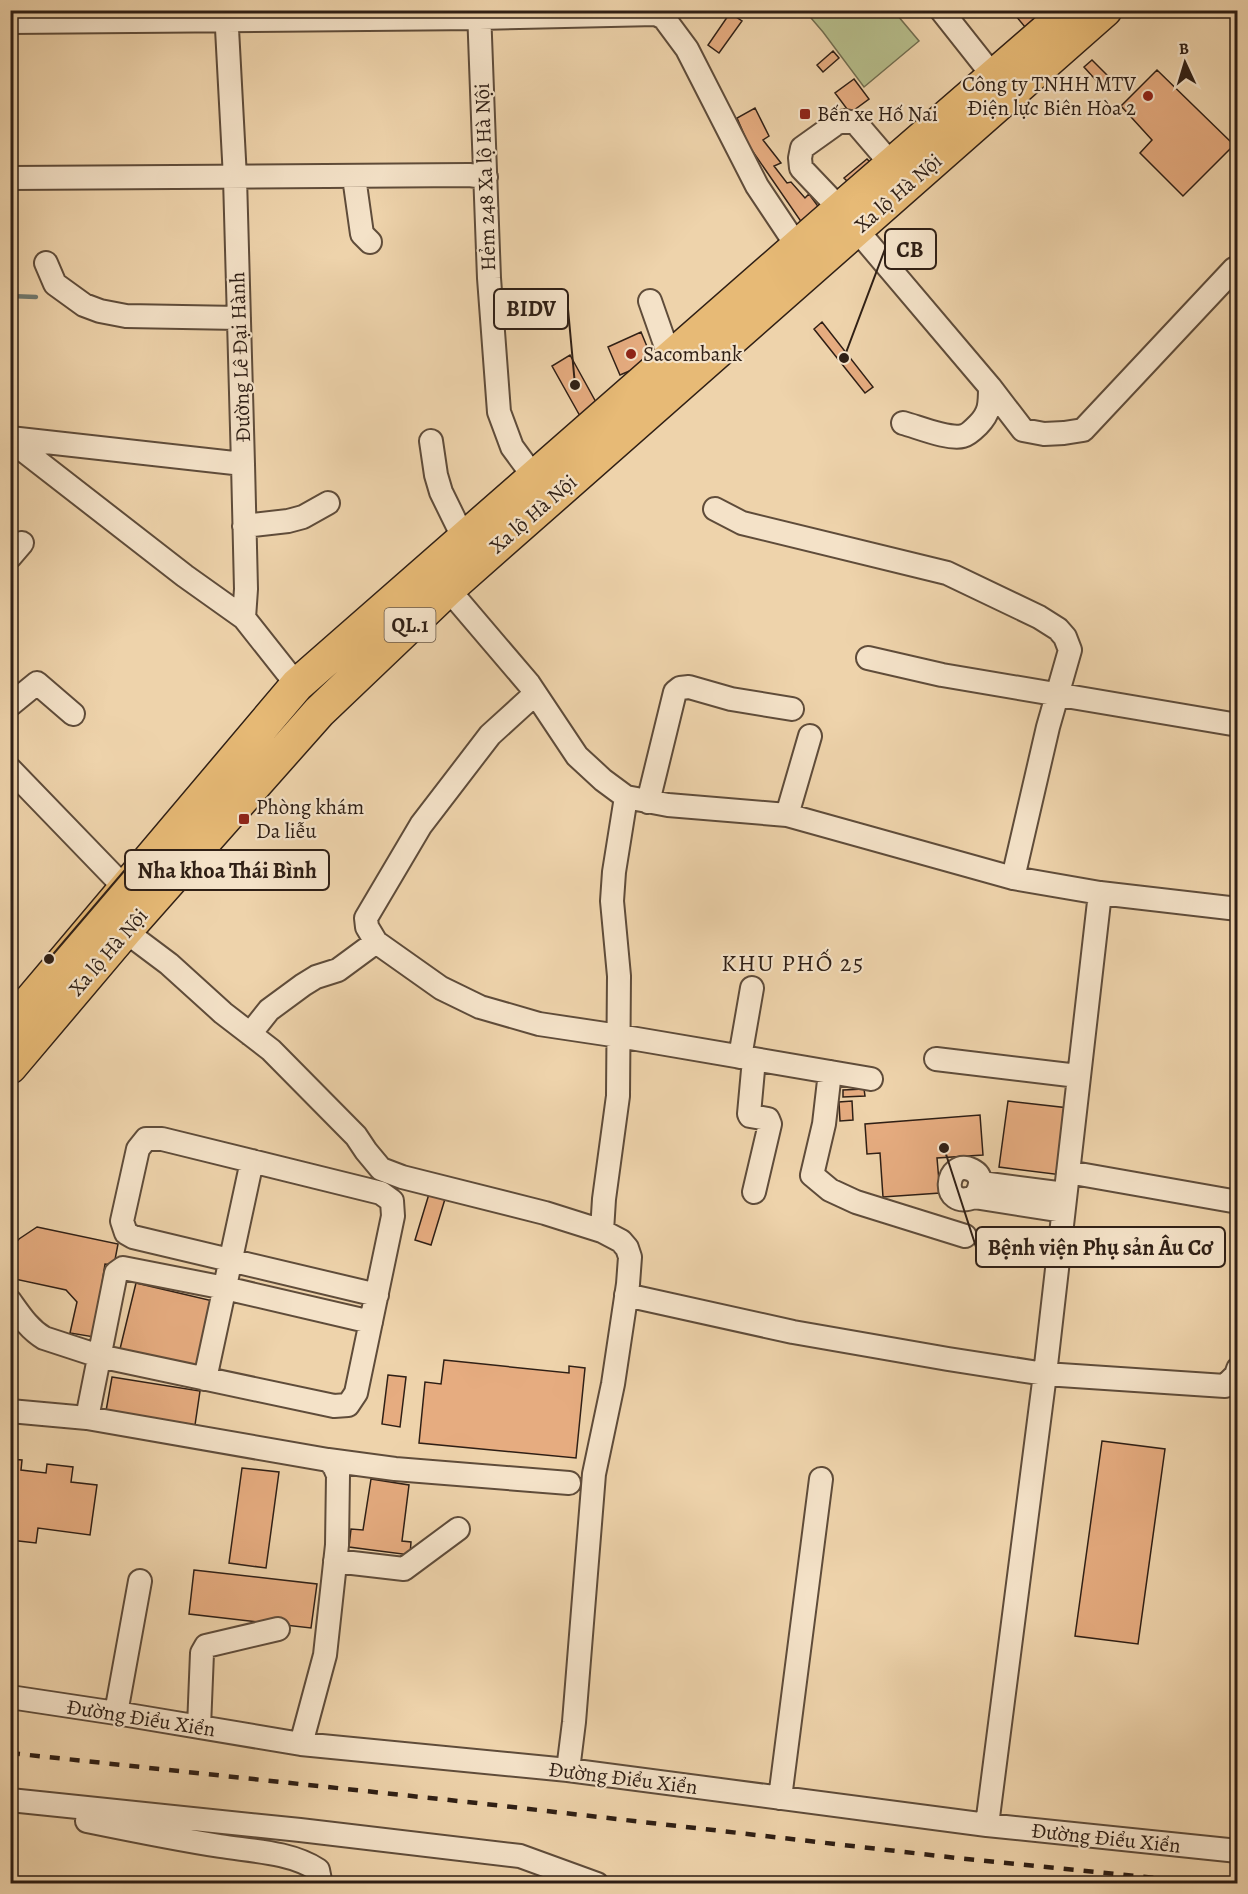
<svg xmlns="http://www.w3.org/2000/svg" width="1248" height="1894" viewBox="0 0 1248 1894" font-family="Alegreya,serif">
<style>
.green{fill:#b6bd8b;stroke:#726e50;stroke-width:1.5}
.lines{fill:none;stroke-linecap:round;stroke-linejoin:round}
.stream{stroke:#6f7a71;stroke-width:4.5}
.building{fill:#e6ac80;stroke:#2f1f15;stroke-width:1.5}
.minor-casing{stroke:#5f4c3a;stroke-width:26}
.highway-casing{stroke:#2f1f15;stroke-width:36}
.minor{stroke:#f4e2c8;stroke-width:22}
.highway{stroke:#e7ba76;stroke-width:33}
.rail{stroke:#2f1f15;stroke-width:4.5;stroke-dasharray:10 10;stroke-linecap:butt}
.poi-dot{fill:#8f2418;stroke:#f4e2c8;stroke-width:2}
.labels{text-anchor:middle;stroke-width:4.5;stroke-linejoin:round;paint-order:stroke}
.shield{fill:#f4e2c8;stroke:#6a5a4b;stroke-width:1.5}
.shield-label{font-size:20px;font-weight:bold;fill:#2f1f15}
.poi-label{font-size:21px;fill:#2f1f15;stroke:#f4e2c8;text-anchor:start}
.street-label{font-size:21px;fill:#2f1f15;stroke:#f4e2c8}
.quarter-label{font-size:24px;letter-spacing:1.5px;fill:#2f1f15;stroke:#f4e2c8}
.leader{fill:none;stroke:#2f1f15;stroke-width:2}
.callout-dot{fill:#2f1f15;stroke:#f4e2c8;stroke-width:2}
.callout{fill:#f4e2c8;stroke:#2f1f15;stroke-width:2}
.callout-label{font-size:22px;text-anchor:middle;font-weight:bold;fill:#2f1f15}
</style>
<rect width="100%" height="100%" fill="#eed3ab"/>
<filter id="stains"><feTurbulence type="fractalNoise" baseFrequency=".00333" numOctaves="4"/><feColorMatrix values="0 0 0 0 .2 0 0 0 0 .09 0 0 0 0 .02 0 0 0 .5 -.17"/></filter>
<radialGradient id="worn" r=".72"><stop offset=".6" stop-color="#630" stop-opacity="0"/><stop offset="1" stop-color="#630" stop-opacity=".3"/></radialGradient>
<path class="green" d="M805 11H904L898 16 919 41 864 87 823 32Z"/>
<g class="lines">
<path class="stream" d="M10 296 36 297"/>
</g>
<path class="building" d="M740 10H765V12L740 14Z
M1011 10H1038L1041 13 1025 27Z
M730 13 742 21 719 53 708 45Z
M833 51 839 58 823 72 817 65Z
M1092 60 1110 78 1102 87 1084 67Z
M1157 70 1234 145 1183 196 1140 153 1152 140 1121 106Z
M854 79 869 99 850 113 835 93Z
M755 108 769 136 763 140 781 163 774 166 787 183 791 182 805 198 809 194 820 209 802 223 749 146 737 118Z
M867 159 871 163 848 182 844 178Z
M822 322 873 387 865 393 814 329Z
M641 332 653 361 620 375 608 347Z
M570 355 597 404 580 416 552 366Z
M864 1089 865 1096 843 1097V1090Z
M852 1101 853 1120 840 1121 839 1102Z
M1008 1101 1069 1108 1062 1175 999 1167Z
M980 1115 983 1155 937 1158 940 1193 883 1197 880 1153 867 1154 865 1124Z
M429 1194 445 1199 431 1245 415 1240Z
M37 1227 118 1244 114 1265 105 1264 94 1337 70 1333 77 1302 66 1290 10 1278V1250L19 1239Z
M136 1283 213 1301 197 1368 120 1349Z
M444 1360 569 1373V1366L585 1368 576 1458 419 1443 425 1382 441 1384Z
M388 1375 406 1377 400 1427 382 1424Z
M112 1377 200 1391 195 1425 106 1411Z
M1102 1441 1165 1449 1138 1644 1075 1636Z
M10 1459 22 1460 21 1470 46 1473 47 1464 73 1467 71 1482 97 1485 90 1535 38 1528 36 1543 10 1540Z
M242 1468 279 1472 266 1568 229 1563Z
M371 1479 409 1485 402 1541 411 1542 410 1555 349 1547 351 1529 363 1530Z
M194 1570 317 1584 311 1628 189 1614Z"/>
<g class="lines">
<g class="minor-casing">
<path id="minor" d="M226 10 235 178 243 464 246 589 244 618 297 685
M479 10 489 278 499 412 512 447 534 477
M941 10 994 77
M10 22 479 18 656 14 664 18 687 49 757 186 797 246
M354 177 362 234 370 242
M10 178 469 175 486 177
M840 209 801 168 800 158 802 148 837 123 845 121 856 123 892 165
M856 229 990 387 1023 430 1044 434 1064 433 1083 430 1234 269 1238 267
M46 263 55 284 84 305 100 311 126 316 239 318
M650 301 670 358
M903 423C918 427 949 440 963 436 968 435 974 429 978 425 990 413 990 404 990 387
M10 438 243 464
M10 440 185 576 244 618
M431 441 436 475 441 492 464 539
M715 509 742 523 947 573 1039 617 1058 629 1065 637 1070 650 1048 727 1013 878
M244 526 288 521 303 517 328 503
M10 557 22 543
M448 589 529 684 577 756 603 780 626 797 668 805 787 815 1013 878 1100 893 1238 909
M868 658 942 675 1238 725
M535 694 490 735 421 825 366 918 367 927 376 942 441 988 480 1007 539 1024 619 1036 871 1079
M10 705 37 683 73 714
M10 769 125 888
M648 802 675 692 680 688 689 687 731 699 792 709
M787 815 810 736
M125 931 169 964 223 1013 271 1050 356 1136 366 1151 381 1169 402 1177 545 1213 602 1231
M250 1034 269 1010 303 985 316 977 338 970 376 942
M740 1057 752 988
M936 1059 1078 1076
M830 1072 824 1124 812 1175 830 1190 856 1202 965 1236
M1068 1172 1238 1202
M981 1183 1065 1194
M754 1192 770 1124 768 1119 750 1116 749 1114 754 1059
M974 1197C981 1189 984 1176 972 1170 945 1157 939 1211 974 1197L1063 1211
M626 1295 793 1332 948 1359 1045 1374 1225 1386 1236 1375 1238 1369
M10 1301C20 1315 29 1329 44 1338L99 1356 334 1406 348 1405 356 1393 393 1216 392 1201 381 1193 162 1139H146L138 1149 122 1221 126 1233 133 1237 377 1295
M205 1379 252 1161
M10 1411 87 1418 328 1460 334 1466 338 1475 337 1545 325 1655 301 1744
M87 1418 116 1273 123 1268 225 1288 371 1322
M328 1460 395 1469 569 1483
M335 1561 404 1569 458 1529
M10 1697 116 1713 301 1744 568 1770 987 1825 1238 1851
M116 1713 140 1581
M199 1727 202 1653 206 1646 278 1629
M568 1770 574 1722 594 1474 613 1384 628 1284 630 1257 627 1248 621 1241 602 1231 604 1199 618 1096 619 976 612 901 614 872 626 797
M780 1798 821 1479
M10 1800 300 1830 520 1856 597 1884
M87 1821C131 1830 175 1839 220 1846 252 1851 291 1852 318 1870L320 1880 319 1884
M987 1825 1045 1374 1100 893"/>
</g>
<g class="highway-casing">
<path id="highway" d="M10 1025 297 685 822 225 1070 10
M10 1067 125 931 319 712 448 589 1105 10"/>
</g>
<use href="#minor" class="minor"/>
<use href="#highway" class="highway"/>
<path class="rail" d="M10 1753 477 1803 957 1858 1217 1884"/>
</g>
<g class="poi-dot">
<circle cx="1148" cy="96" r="6"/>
<rect x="799" y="108" width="12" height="12" rx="3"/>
<circle cx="631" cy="354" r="6"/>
<rect x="238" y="813" width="12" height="12" rx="3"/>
</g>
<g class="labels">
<rect class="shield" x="384.5" y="608" width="51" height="34" rx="4.5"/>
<g class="shield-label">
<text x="410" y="632">QL.1</text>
</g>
<g class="poi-label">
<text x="1136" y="91" text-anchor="end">Công ty TNHH MTV<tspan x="1136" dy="24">Điện lực Biên Hòa 2</tspan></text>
<text x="817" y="121">Bến xe Hố Nai</text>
<text x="643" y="361">Sacombank</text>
<text x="256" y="814">Phòng khám<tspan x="256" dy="24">Da liễu</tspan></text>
</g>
<g class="street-label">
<text transform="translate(485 177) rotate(-92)" y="7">Hẻm 248 Xa lộ Hà Nội</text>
<text transform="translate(898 193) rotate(-41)" y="7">Xa lộ Hà Nội</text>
<text transform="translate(240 357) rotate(-92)" y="7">Đường Lê Đại Hành</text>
<text transform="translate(533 514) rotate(-41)" y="7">Xa lộ Hà Nội</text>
<text transform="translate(108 952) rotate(-49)" y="7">Xa lộ Hà Nội</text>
<text transform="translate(141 1718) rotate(9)" y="7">Đường Điểu Xiển</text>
<text transform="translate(623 1778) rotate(7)" y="7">Đường Điểu Xiển</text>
<text transform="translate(1106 1838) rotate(6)" y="7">Đường Điểu Xiển</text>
</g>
<g class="quarter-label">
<text x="793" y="971">KHU PHỐ 25</text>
</g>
</g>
<path class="leader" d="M844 358L885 249M575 385L568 309M49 959L125 870M944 1148L976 1247"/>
<g class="callout-dot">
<circle cx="844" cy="358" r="6"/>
<circle cx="575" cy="385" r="6"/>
<circle cx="49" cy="959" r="6"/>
<circle cx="944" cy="1148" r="6"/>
</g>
<g class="callout">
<rect x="885" y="229" width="51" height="40" rx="6"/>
<rect x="494" y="289" width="74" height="40" rx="6"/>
<rect x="125" y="850" width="204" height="40" rx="6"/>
<rect x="976" y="1227" width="249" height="40" rx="6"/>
</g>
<g class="callout-label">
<text x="910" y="257">CB</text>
<text x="531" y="316">BIDV</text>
<text x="227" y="878">Nha khoa Thái Bình</text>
<text x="1100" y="1255">Bệnh viện Phụ sản Âu Cơ</text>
</g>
<rect width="1248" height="1894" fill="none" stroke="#eed3ab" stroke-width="36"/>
<rect x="12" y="12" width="1224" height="1870" fill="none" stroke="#2f1f15" stroke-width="3"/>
<rect x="18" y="18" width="1212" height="1858" fill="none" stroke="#2f1f15" stroke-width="1.5"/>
<g transform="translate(1185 63) rotate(356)" stroke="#f4e2c8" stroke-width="4.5" paint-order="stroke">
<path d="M0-4.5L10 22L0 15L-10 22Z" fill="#2f1f15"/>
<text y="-9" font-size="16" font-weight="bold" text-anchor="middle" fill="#2f1f15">B</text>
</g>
<rect width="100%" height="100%" filter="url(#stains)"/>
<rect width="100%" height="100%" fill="url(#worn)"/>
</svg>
